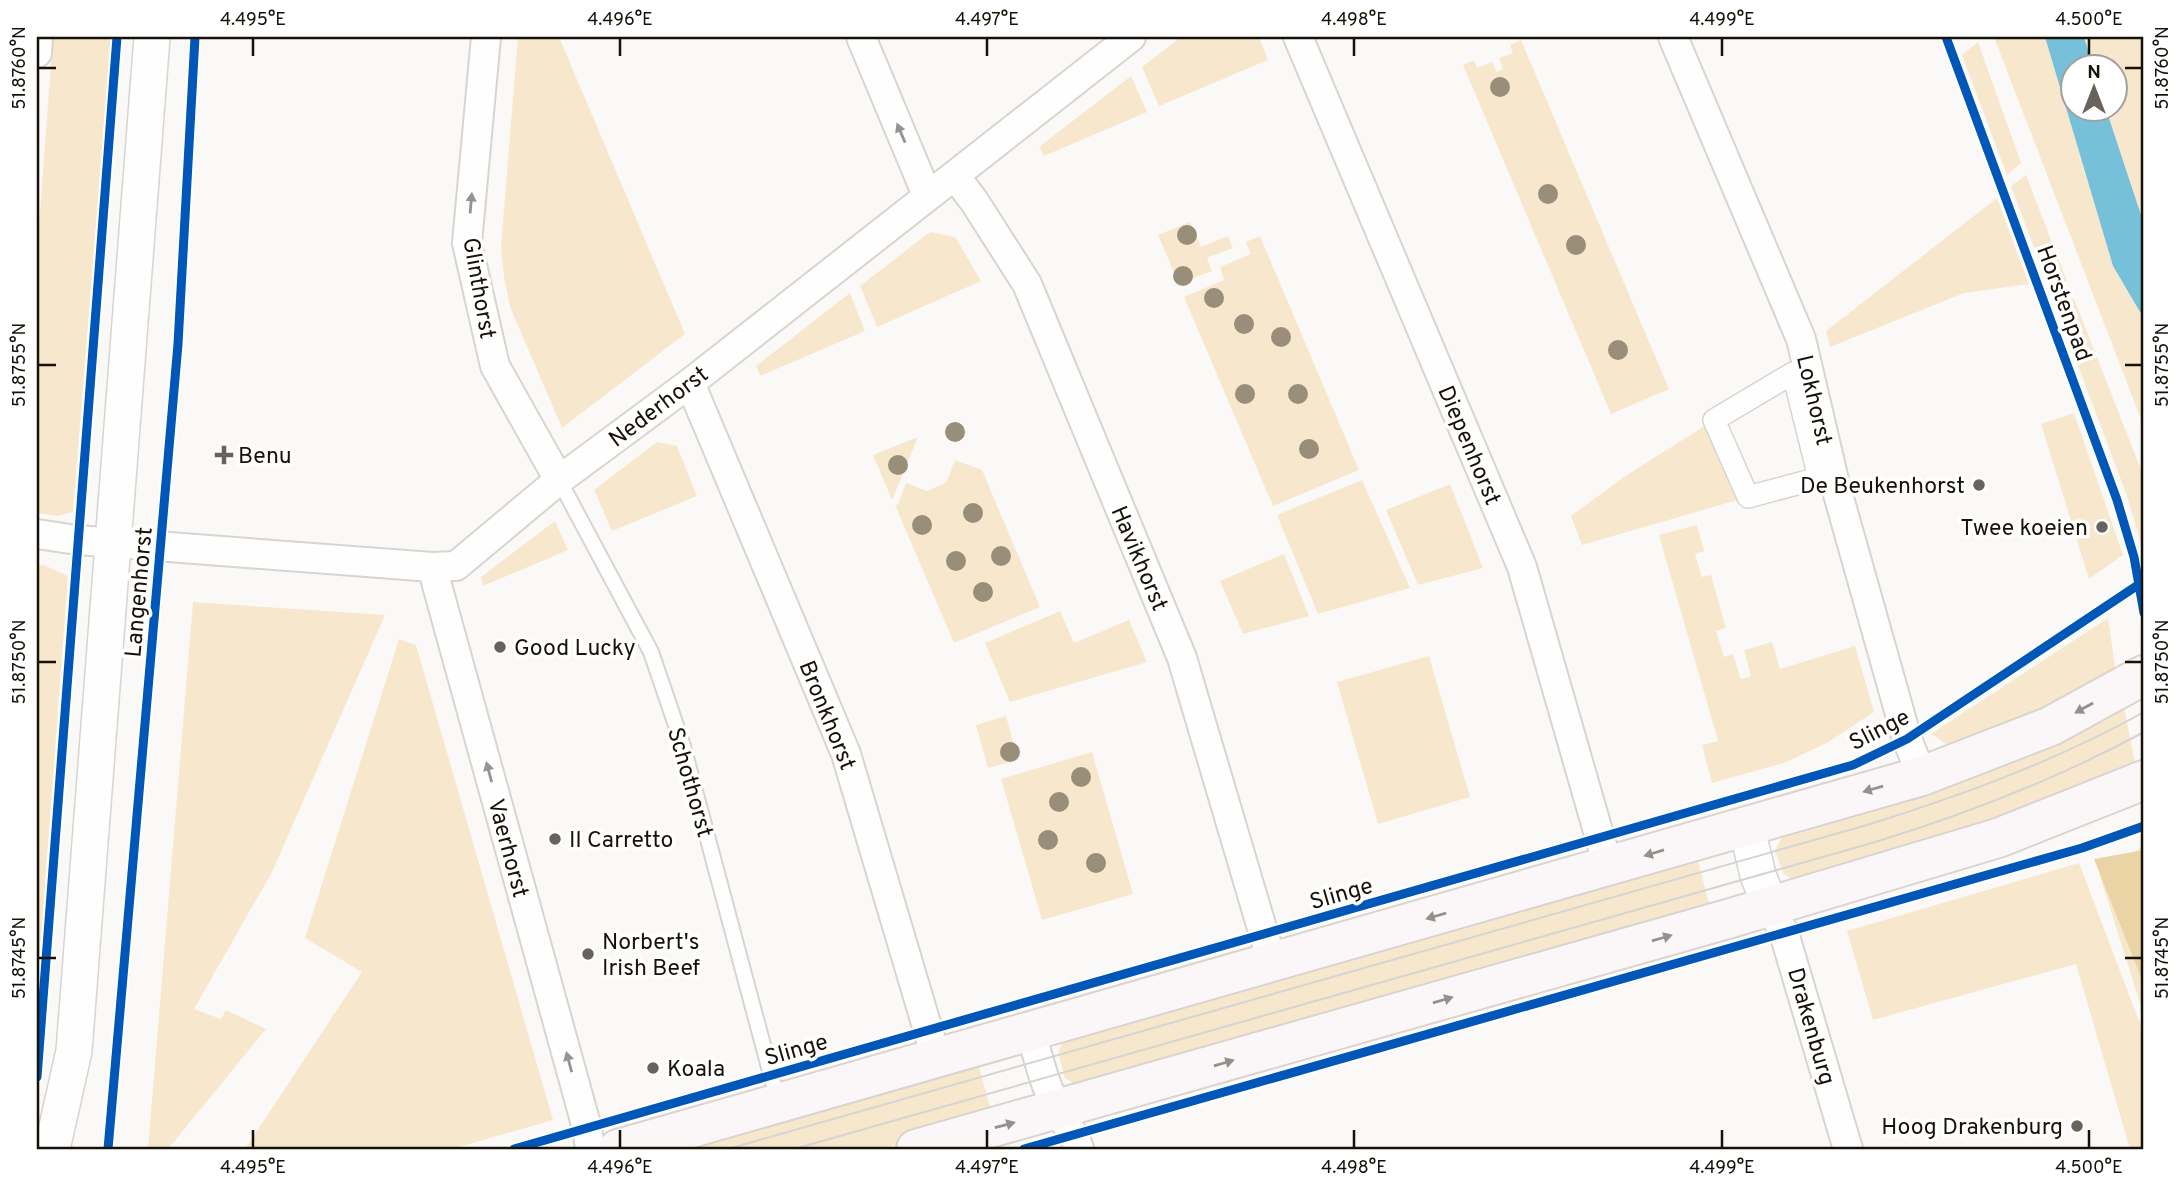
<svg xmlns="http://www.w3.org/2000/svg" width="2181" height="1186" viewBox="0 0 2181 1186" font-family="Overpass,sans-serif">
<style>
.green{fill:#f7e8cd}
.forest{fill:#ead4a6}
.water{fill:#77c0da}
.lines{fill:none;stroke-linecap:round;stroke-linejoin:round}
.service-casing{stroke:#d8d5cf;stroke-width:18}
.pedestrian-casing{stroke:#d8d5cf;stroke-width:24}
.minor-casing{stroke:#d8d5cf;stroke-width:32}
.tertiary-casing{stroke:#d8d5cf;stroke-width:38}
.secondary-casing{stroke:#d8d5cf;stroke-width:42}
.service{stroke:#fefefe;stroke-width:14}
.pedestrian{stroke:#fefefe;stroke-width:21}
.minor{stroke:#fefefe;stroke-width:28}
.tertiary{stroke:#fefefe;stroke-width:35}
.secondary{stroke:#fbf7f8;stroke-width:38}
.tram{stroke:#d5d4d3;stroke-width:2}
.cycleway-casing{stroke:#fff;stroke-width:13}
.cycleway{stroke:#0057b8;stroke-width:9}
.tree{fill:#998e7a}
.oneway{fill:#969490}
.oneway2{fill:#94908c}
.ticks{fill:none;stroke:#171209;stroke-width:2.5}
.poi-dot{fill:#67635c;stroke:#fff;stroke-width:2.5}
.labels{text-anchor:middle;stroke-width:7;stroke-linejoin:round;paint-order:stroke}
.street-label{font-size:23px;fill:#171209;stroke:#fff}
.poi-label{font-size:23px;fill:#171209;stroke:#fff;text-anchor:start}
.neatline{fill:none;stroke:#171209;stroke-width:2.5}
.ticks-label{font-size:18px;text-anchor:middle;fill:#171209}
</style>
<rect width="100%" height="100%" fill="#fbf9f7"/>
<path class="green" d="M53 37H111L73 512 58 516 37 513V252Z
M518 37H559L685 334 562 428 510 307 504 277 501 246Z
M1181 37H1259L1268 60 1159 106 1142 67Z
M1994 37H2045L2113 266 2140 312 2144 314V427Z
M2084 37H2144V224L2106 109 2114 108V66H2093Z
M1521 40 1669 389 1611 414 1463 65 1474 60 1477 68 1492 62 1497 72 1503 69 1499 58 1513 53 1510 45Z
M1978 42 2021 163 2007 175 1962 55Z
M1131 76 1147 112 1044 156 1039 147Z
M2026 175 2067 281 2047 282 2011 186Z
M1997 198 2029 284 1964 293 1830 347 1826 331Z
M1190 222 1201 247 1228 236 1233 248 1207 258 1212 271 1179 284 1158 235Z
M930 232 955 237 981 281 877 327 860 286Z
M1260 236 1359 470 1273 506 1184 297 1224 280 1220 267 1251 254 1246 242Z
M850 293 865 331 760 376 756 366Z
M2053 299H2074L2144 477V541L2141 544 2127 496Z
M2074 413 2123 555 2089 579 2041 424Z
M1714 420 1748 497 1582 545 1571 516 1624 477Z
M918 437 892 500 873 455Z
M657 442 677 446 697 496 612 531 594 490Z
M955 460 982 470 1040 607 954 643 895 505 898 504 906 483 927 491 946 483Z
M1362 480 1410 588 1318 614 1277 515Z
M1450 484 1483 568 1418 585 1386 510Z
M555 521 568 550 483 586 481 577Z
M1697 525 1704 551 1695 554 1702 577 1711 575 1726 628 1716 631 1724 657 1733 654 1741 679 1751 676 1744 650 1772 642 1780 669 1855 646 1874 712 1827 743 1784 763 1712 783 1702 745 1718 741 1659 535Z
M1284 554 1309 616 1243 634 1220 581Z
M44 565 68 576 37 992V566Z
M193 602 385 615 272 872 194 1009 221 1019 226 1010 266 1029 168 1149H148Z
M1060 611 1074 643 1129 620 1147 662 1010 702 985 643Z
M2108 618 2117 679 1959 752 1931 734Z
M399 639 416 645 553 1120 452 1149H245L362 972 305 938Z
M1429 656 1470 797 1378 824 1337 682Z
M2123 702 2136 768 1996 827 1801 886 1783 873 1775 850 1787 828Z
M1006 716 1018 760 988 768 976 725Z
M1092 752 1133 894 1042 920 1001 779Z
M2144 846V1016L2099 873Z
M1695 850 1711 911 1084 1091 1065 1078 1058 1053 1068 1029Z
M2079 863 2144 1034V1149H2130L2076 964 1873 1020 1847 931Z
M976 1056 993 1118 881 1149H647Z"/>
<path class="forest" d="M2144 850V985L2094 859Z"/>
<path class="water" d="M2045 37H2084L2093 66H2072V108L2106 109 2144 224V314L2140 312 2113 266Z"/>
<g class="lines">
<g class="service-casing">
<path id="service" d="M559 480 651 652 683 746 778 1101"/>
</g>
<g class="pedestrian-casing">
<path id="pedestrian" d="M1793 373 1819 478 1748 497 1714 420Z"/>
</g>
<g class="minor-casing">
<path id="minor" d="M486 37 467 243 495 366 559 480
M861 37 927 195
M1298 37 1522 567 1608 866
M1673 37 1801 339 1834 480 1907 739 1922 776
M37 53 38 37
M955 176 974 201 1027 284 1182 658 1272 962
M690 383 846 754 936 1057
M37 534 77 540 432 567 456 566 559 480 690 383 1131 37
M432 567 587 1128 590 1149
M1770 906 1784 933 1848 1149
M1030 1029C1038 1056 1044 1085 1058 1110 1065 1124 1075 1133 1079 1149"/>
</g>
<g class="tertiary-casing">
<path id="tertiary" d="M1746 825 1758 875 1770 906
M52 1149 74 1051 152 37"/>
</g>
<g class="secondary-casing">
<path id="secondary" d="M618 1149 1922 776 2051 726 2144 675
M916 1149 1731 918 1998 838 2144 780"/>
</g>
<use href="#service" class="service"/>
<use href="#pedestrian" class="pedestrian"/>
<use href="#minor" class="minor"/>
<use href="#tertiary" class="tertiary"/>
<use href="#secondary" class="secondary"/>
<path class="tram" d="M728 1149 1867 825C1963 795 2056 761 2144 712
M794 1149 1872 843C1967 814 2057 779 2144 732"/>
<g class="cycleway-casing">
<path id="cycleway" d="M1946 37 2117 500 2134 557 2144 613
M37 1077 117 37
M108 1149 178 344 195 37
M514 1149 1853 765 1907 739 2144 581
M1024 1149 2082 848 2144 826"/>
</g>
<use href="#cycleway" class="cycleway"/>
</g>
<g class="tree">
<circle cx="1500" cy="87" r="10"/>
<circle cx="1548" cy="194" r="10"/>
<circle cx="1187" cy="235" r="10"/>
<circle cx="1576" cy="245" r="10"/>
<circle cx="1183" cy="276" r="10"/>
<circle cx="1214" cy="298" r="10"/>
<circle cx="1244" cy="324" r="10"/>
<circle cx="1281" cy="337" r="10"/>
<circle cx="1618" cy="350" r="10"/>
<circle cx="1245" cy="394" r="10"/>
<circle cx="1298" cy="394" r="10"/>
<circle cx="955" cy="432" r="10"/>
<circle cx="1309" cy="449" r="10"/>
<circle cx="898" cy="465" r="10"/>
<circle cx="973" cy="513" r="10"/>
<circle cx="922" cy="525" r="10"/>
<circle cx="1001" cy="556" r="10"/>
<circle cx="956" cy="561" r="10"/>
<circle cx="983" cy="592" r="10"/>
<circle cx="1010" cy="752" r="10"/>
<circle cx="1081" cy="777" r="10"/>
<circle cx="1059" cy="802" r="10"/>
<circle cx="1048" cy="840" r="10"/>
<circle cx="1096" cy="863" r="10"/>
</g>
<defs><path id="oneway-solid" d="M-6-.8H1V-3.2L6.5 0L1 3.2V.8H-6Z" transform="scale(1.75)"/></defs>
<g class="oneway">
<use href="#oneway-solid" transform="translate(901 133) rotate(-113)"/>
<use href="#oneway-solid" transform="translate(471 203) rotate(-85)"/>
<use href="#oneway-solid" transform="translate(489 772) rotate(-105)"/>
<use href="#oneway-solid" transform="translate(569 1062) rotate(-105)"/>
</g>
<g class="oneway2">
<use href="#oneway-solid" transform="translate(2084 708) rotate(151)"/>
<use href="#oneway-solid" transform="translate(1873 789) rotate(164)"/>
<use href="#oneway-solid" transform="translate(1654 853) rotate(163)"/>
<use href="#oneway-solid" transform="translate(1436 916) rotate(164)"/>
<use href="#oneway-solid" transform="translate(1662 938) rotate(-16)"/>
<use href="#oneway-solid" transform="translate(1443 1000) rotate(-16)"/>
<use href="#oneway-solid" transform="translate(1224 1063) rotate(-16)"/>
<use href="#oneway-solid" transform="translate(1005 1125) rotate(-15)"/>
</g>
<path class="ticks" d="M253 38V56M620 38V56M987 38V56M1354 38V56M1722 38V56M2089 38V56M38 68H56M2125 68H2142M38 365H56M2125 365H2142M38 662H56M2125 662H2142M38 958H56M2125 958H2142M253 1130V1148M620 1130V1148M987 1130V1148M1354 1130V1148M1722 1130V1148M2089 1130V1148"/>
<g class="poi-dot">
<path d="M220.5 444.5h7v7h7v7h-7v7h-7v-7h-7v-7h7z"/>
<circle cx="1979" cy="485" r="7"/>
<circle cx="2102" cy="527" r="7"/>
<circle cx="500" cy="647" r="7"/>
<circle cx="555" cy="839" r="7"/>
<circle cx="588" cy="954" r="7"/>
<circle cx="653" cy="1068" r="7"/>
<circle cx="2077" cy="1126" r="7"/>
</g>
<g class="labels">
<g class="street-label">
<text transform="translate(480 288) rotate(80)" y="8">Glinthorst</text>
<text transform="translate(2065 303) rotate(70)" y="8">Horstenpad</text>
<text transform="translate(1815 400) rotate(77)" y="8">Lokhorst</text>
<text transform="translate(658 406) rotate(-37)" y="8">Nederhorst</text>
<text transform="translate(1470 445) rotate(67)" y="8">Diepenhorst</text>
<text transform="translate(1140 558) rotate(67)" y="8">Havikhorst</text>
<text transform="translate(138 592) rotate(-85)" y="8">Langenhorst</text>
<text transform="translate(828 715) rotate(68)" y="8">Bronkhorst</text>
<text transform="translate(1879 729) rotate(-27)" y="8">Slinge</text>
<text transform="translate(691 782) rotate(74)" y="8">Schothorst</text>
<text transform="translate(509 848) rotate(75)" y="8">Vaerhorst</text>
<text transform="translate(1341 893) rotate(-16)" y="8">Slinge</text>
<text transform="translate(1812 1026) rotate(74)" y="8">Drakenburg</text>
<text transform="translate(796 1049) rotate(-16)" y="8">Slinge</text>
</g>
<g class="poi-label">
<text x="238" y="463">Benu</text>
<text x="1965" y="493" text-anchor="end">De Beukenhorst</text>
<text x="2088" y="535" text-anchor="end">Twee koeien</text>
<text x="514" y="655">Good Lucky</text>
<text x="569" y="847">Il Carretto</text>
<text x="602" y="949">Norbert's<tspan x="602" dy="26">Irish Beef</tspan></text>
<text x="667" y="1076">Koala</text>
<text x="2063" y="1134" text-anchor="end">Hoog Drakenburg</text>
</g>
</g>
<rect width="2181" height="1186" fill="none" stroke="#ffffff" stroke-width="77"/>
<g transform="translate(2094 88)"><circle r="33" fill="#ffffff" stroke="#a2a09d" stroke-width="2"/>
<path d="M0-5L12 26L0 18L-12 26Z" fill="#67635c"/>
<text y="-10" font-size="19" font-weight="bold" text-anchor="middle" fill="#171209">N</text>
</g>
<rect x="38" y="38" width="2104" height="1110" class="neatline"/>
<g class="ticks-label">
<text x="253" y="25">4.495°E</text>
<text x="620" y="25">4.496°E</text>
<text x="987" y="25">4.497°E</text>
<text x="1354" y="25">4.498°E</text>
<text x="1722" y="25">4.499°E</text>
<text x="2089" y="25">4.500°E</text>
<text transform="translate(19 68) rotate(-90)" y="6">51.8760°N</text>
<text transform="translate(2162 68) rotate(-90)" y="6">51.8760°N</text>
<text transform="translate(19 365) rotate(-90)" y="6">51.8755°N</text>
<text transform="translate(2162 365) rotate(-90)" y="6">51.8755°N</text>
<text transform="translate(19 662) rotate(-90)" y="6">51.8750°N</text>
<text transform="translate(2162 662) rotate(-90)" y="6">51.8750°N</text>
<text transform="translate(19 958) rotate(-90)" y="6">51.8745°N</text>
<text transform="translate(2162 958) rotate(-90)" y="6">51.8745°N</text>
<text x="253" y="1173">4.495°E</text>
<text x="620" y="1173">4.496°E</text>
<text x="987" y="1173">4.497°E</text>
<text x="1354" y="1173">4.498°E</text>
<text x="1722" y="1173">4.499°E</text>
<text x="2089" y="1173">4.500°E</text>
</g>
</svg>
